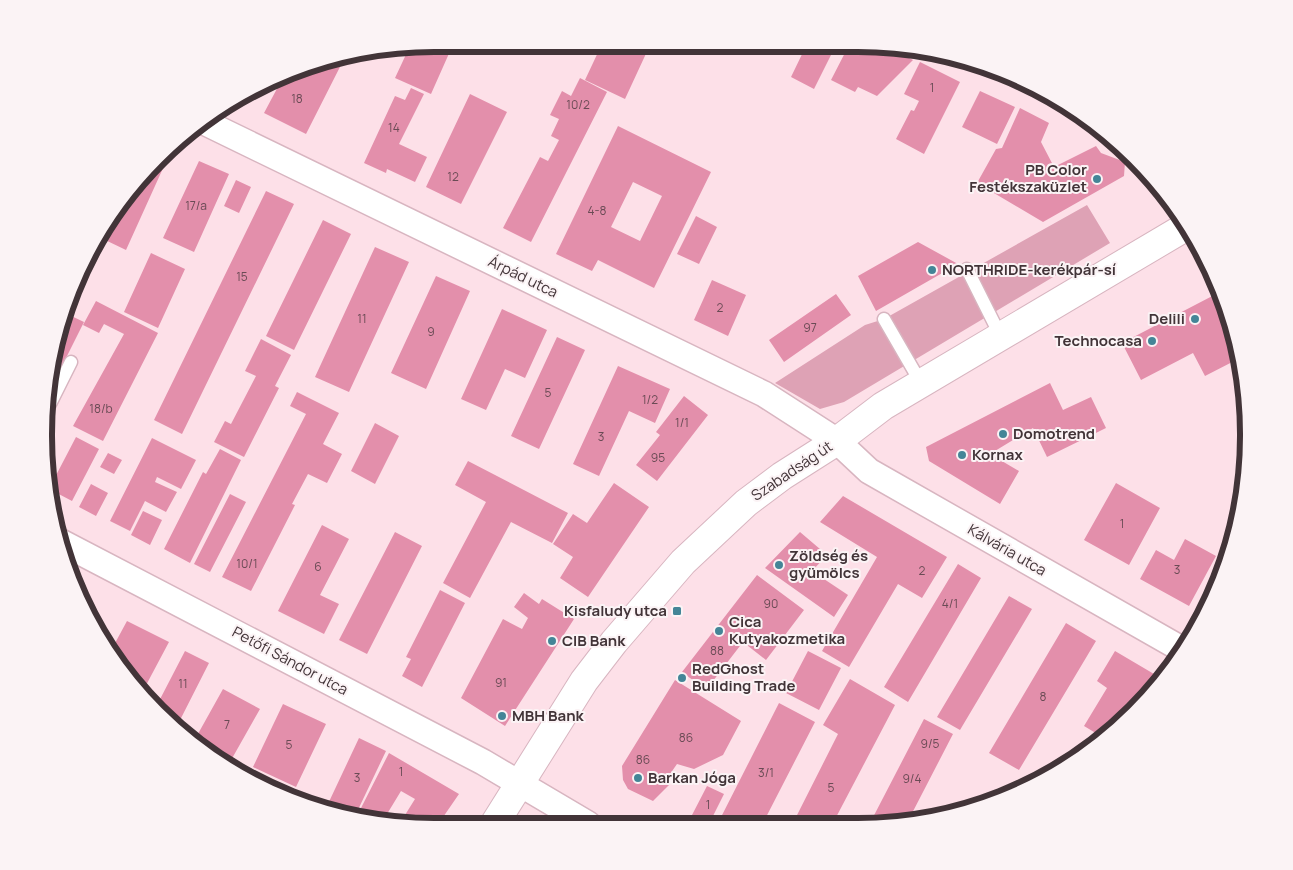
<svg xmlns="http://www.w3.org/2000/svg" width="1293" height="870" viewBox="0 0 1293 870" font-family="Manrope,sans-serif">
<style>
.green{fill:#dea2b5}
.building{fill:#e38fab;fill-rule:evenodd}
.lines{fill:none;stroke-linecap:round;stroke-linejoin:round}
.service-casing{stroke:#d8b5c0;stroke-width:15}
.minor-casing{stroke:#d8b5c0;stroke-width:28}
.primary-casing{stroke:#d8b5c0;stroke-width:30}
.service{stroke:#fff;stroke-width:12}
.minor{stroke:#fff;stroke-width:25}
.primary{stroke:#fff;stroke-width:28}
.poi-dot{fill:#448597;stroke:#fbf3f5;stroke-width:2}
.labels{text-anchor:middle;stroke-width:4;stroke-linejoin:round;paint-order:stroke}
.number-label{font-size:12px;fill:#6a4b55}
.poi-label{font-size:15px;font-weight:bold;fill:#423438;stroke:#fbf3f5;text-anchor:start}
.street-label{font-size:15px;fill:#423438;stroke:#fbf3f5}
.rim{fill:none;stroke:#423438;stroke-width:6}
</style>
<rect width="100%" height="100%" fill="#fde0e8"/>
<path class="green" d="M1087 205 1110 243 844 402 820 409 775 383 865 325 884 319Z"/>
<path class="building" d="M441 44 451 49 431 94 395 78 409 48Z
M618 45H650L625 99 585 80 601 46 615 52Z
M806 46 835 47 814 89 791 77Z
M848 47H887L913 60 877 96 858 87 855 92 831 80Z
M344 59 306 134 264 113 280 83 285 85 291 74 310 64Z
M920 62 960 82 924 154 896 139 911 110 914 111 919 101 904 94Z
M580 78 607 92 531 242 503 228 540 157 548 161 559 140 551 136 559 119 550 115 562 91 571 96Z
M411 88 424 94 399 144 427 157 415 182 387 169 386 173 364 163 395 96 405 100Z
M980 91 1015 107 997 144 962 127Z
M470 94 507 112 461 204 426 187Z
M1020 108 1049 123 1041 142 1054 167 1096 146 1101 153 1125 162 1124 176 1043 222 977 183 996 149 1002 148Z
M618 126 711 172 654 288 598 260 592 271 556 254ZM633 182 662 196 640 241 611 227Z
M169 155 126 250 101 238 125 197Z
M199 161 229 174 194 252 163 238Z
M236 180 251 187 239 213 224 206Z
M266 191 294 204 182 434 154 420Z
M696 216 717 227 699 264 677 254Z
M323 220 351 234 294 350 266 336Z
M918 242 958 264 876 311 858 276Z
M375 247 409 262 349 392 315 377Z
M151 253 185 269 158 328 124 312Z
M436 276 470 291 426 389 391 373Z
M712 280 746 295 728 336 694 320Z
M1220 292 1236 334 1240 358 1205 376 1193 353 1141 380 1122 343Z
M836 294 851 315 784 362 769 340Z
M96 301 158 333 103 441 73 426 124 334 104 324 99 333 83 325Z
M502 309 547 330 525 378 505 369 486 410 461 399Z
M67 314 84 322 60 370 54 367Z
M557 337 585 350 539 449 511 436Z
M261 339 291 355 275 386 279 388 244 457 214 442 225 421 231 424 256 376 245 371Z
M618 366 670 389 655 423 629 411 599 476 573 464Z
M1050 383 1063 410 1091 397 1106 428 1047 457 1033 428 990 454 1019 471 1000 504 929 461 926 447Z
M297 392 339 413 323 444 342 454 327 483 308 474 292 504 295 505 251 591 222 577 306 414 290 406Z
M684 396 708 415 657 481 636 465 660 435 656 432Z
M375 423 399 436 375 484 351 471Z
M76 437 99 449 72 501 53 491 52 483Z
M152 438 196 460 181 489 157 477 155 482 177 492 166 512 145 501 130 531 110 521Z
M220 449 241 460 190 563 164 549 203 472 206 474Z
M108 453 122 460 114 474 100 467Z
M468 461 568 513 552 543 511 522 470 598 443 583 486 502 455 485Z
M614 483 649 507 588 597 560 578 573 557 553 544 573 514 587 523Z
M1116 483 1160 508 1129 565 1084 540Z
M91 484 108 493 96 516 79 507Z
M230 494 246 502 210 572 194 564Z
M843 496 947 557 922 598 898 584 849 667 822 651 877 557 820 522Z
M143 511 162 520 150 545 131 535Z
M322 525 349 539 320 595 339 604 324 634 278 611Z
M395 532 422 546 367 654 339 640Z
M800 532 827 555 812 571 848 595 834 617 765 568Z
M1185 539 1216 556 1189 606 1140 579 1156 550 1174 560Z
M958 564 981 578 908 702 884 687Z
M757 575 804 610 766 660 743 642 706 690 682 672Z
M440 590 465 603 422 687 402 676 411 659 406 657Z
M524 593 539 604 542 599 574 619 505 726 461 698 503 619 522 629 528 618 514 607Z
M1009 596 1032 609 960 730 937 717Z
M83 599 93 604 89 613 84 602Z
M127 621 169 642 144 689 103 639 114 645Z
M1066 623 1096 641 1019 770 989 753Z
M185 651 209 663 176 728 157 705Z
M808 651 841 668 819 710 786 693Z
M1115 651 1154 674 1130 713 1104 738 1084 726 1107 688 1097 681Z
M850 679 895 705 832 825H792L838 734 823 725Z
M675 680 741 721 723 755 694 769 677 764 670 774V784L653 801 628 789 623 780 622 766Z
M223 689 260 709 230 762 194 741Z
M779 703 815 722 762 825H717Z
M283 704 326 724 296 787 253 767Z
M924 719 953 734 908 821 869 825Z
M359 738 386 751 356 814 327 806Z
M389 753 459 794 439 823H400L415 799 401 791 384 819 361 808Z
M707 786 724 794 709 824 692 815Z
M962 802 973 808 955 814Z"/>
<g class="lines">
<g class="service-casing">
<path id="service" d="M967 269 1001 337
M884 319 921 383
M45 414 71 362"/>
</g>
<g class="minor-casing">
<path id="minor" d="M204 122 764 394 837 441 869 471 1183 650
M59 541 483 762 588 824"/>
</g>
<g class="primary-casing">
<path id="primary" d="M495 823 584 681 614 642 683 562 746 503 782 476 837 441 883 406 1187 226"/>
</g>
<use href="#service" class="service"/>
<use href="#minor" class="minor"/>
<use href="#primary" class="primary"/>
</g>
<g class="poi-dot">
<circle cx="1097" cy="179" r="5"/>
<circle cx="932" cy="270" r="5"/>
<circle cx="1195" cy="319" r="5"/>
<circle cx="1152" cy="341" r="5"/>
<circle cx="1003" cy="434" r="5"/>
<circle cx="962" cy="455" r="5"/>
<circle cx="779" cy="565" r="5"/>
<rect x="672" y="606" width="10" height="10" rx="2.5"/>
<circle cx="719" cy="631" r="5"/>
<circle cx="552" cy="641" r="5"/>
<circle cx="682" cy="678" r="5"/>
<circle cx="502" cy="716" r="5"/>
<circle cx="638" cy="778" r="5"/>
</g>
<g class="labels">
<g class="number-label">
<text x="932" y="92">1</text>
<text x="297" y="103">18</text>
<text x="578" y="109">10/2</text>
<text x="394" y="132">14</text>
<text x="453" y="181">12</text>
<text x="196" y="210">17/a</text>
<text x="597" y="215">4-8</text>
<text x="242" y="281">15</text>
<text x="720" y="312">2</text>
<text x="362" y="323">11</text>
<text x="810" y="332">97</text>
<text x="431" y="336">9</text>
<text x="548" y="397">5</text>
<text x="650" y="404">1/2</text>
<text x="101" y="413">18/b</text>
<text x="682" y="427">1/1</text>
<text x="601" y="441">3</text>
<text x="658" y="462">95</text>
<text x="1122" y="528">1</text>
<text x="247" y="568">10/1</text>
<text x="318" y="571">6</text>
<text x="1177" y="574">3</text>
<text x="922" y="575">2</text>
<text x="771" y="608">90</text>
<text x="950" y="608">4/1</text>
<text x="717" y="655">88</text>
<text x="501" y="687">91</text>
<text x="183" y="688">11</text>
<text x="1043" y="701">8</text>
<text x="227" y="729">7</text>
<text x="686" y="742">86</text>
<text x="930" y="748">9/5</text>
<text x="289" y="749">5</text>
<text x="643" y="764">86</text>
<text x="401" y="776">1</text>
<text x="766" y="777">3/1</text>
<text x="357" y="782">3</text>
<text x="912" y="783">9/4</text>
<text x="831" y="792">5</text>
<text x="708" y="809">1</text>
</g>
<g class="poi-label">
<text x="1087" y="175" text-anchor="end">PB Color<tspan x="1087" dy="17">Festékszaküzlet</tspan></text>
<text x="942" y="275">NORTHRIDE-kerékpár-sí</text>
<text x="1185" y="324" text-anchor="end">Delili</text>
<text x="1142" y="346" text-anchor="end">Technocasa</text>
<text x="1013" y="439">Domotrend</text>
<text x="972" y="460">Kornax</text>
<text x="789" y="561">Zöldség és<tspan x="789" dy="17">gyümölcs</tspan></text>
<text x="667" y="616" text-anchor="end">Kisfaludy utca</text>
<text x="729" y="627">Cica<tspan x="729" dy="17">Kutyakozmetika</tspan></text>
<text x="562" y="646">CIB Bank</text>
<text x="692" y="674">RedGhost<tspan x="692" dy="17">Building Trade</tspan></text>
<text x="512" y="721">MBH Bank</text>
<text x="648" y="783">Barkan Jóga</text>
</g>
<g class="street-label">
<text transform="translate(523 277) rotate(26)" y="5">Árpád utca</text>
<text transform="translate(792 471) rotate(-34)" y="5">Szabadság út</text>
<text transform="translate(1007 550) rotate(30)" y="5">Kálvária utca</text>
<text transform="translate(290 661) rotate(28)" y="5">Petőfi Sándor utca</text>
</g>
</g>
<path d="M0 0H1293V870H0ZM434 52H858A382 382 0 0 1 1240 434V436A382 382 0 0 1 858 818H434A382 382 0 0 1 52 436V434A382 382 0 0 1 434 52Z" fill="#fbf3f5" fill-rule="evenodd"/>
<path class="rim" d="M434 52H858A382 382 0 0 1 1240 434V436A382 382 0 0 1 858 818H434A382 382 0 0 1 52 436V434A382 382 0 0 1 434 52Z"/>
</svg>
